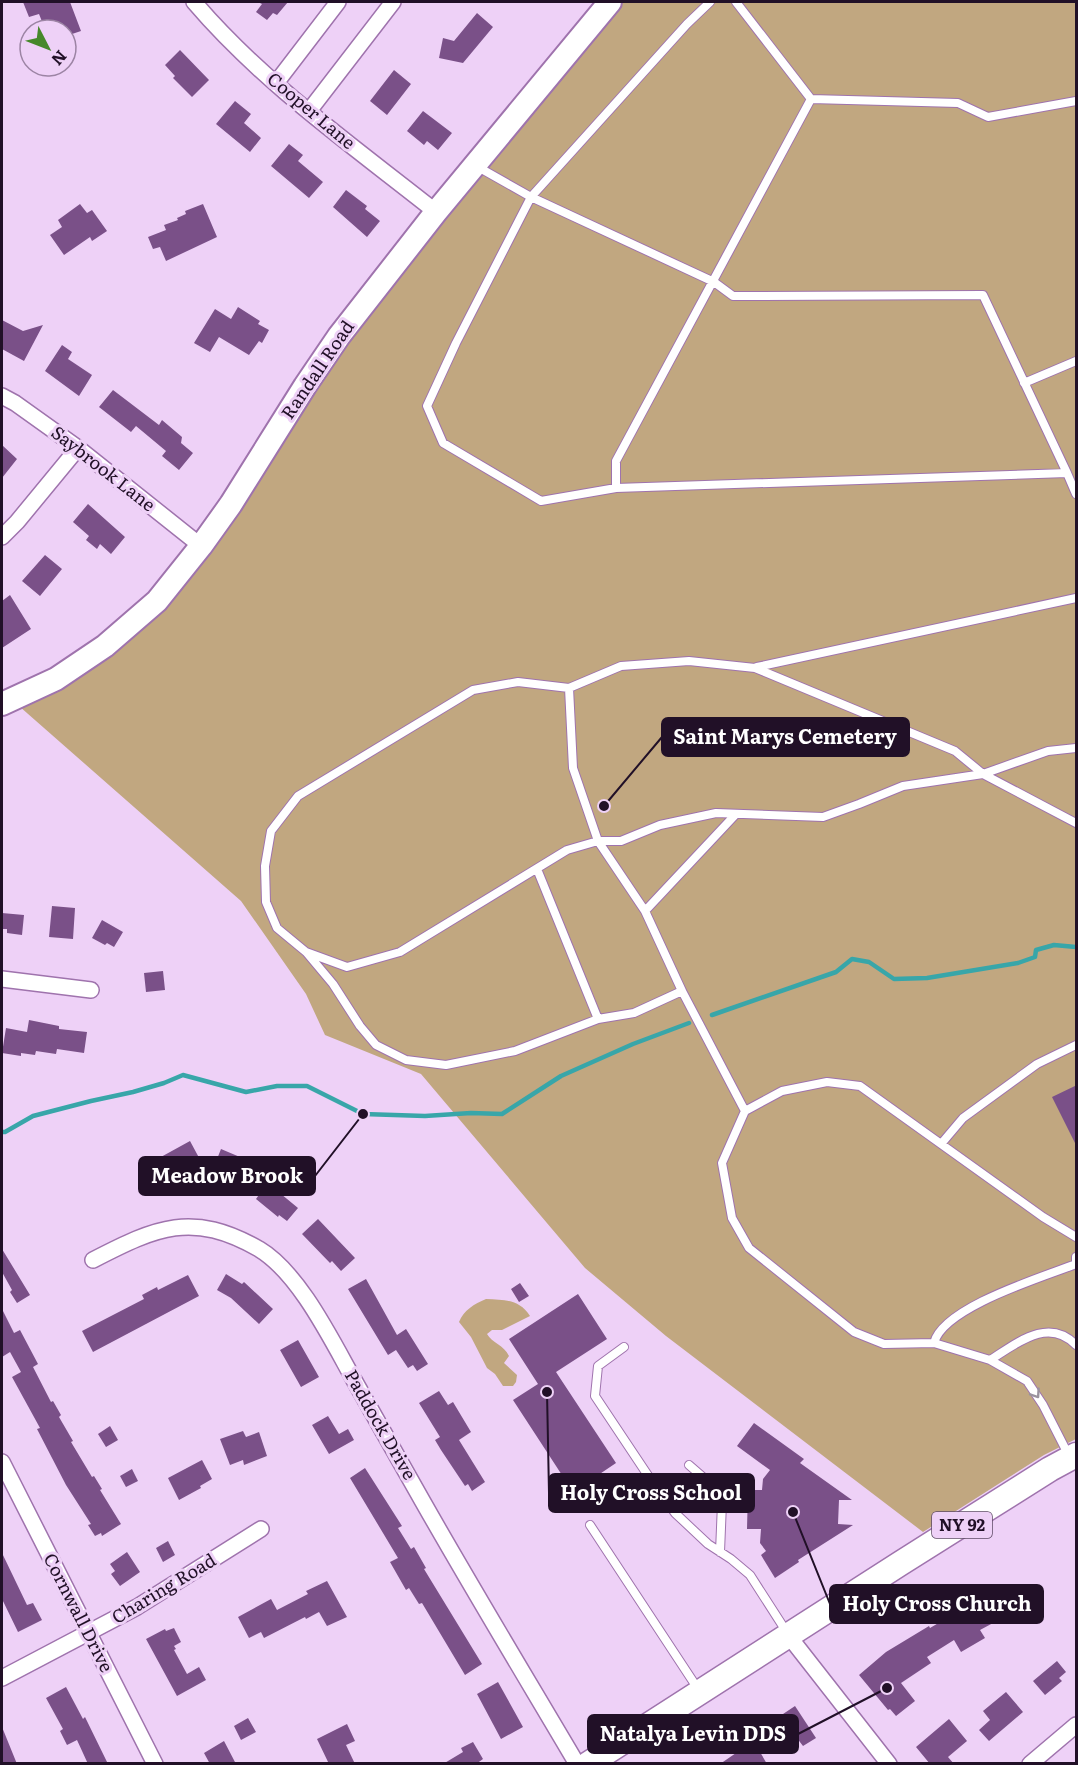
<svg xmlns="http://www.w3.org/2000/svg" width="1078" height="1765" viewBox="0 0 1078 1765" font-family="Literata,serif">
<style>
.green{fill:#c1a780}
.lines{fill:none;stroke-linecap:round;stroke-linejoin:round}
.stream{stroke:#38a6a9;stroke-width:4.5}
.building{fill:#7a5088}
.lane-casing{stroke:#9f73ad;stroke-width:10}
.street-casing{stroke:#9f73ad;stroke-width:18}
.secondary-casing{stroke:#9f73ad;stroke-width:26}
.primary-casing{stroke:#9f73ad;stroke-width:27}
.lane{stroke:#fff;stroke-width:8}
.street{stroke:#fff;stroke-width:15}
.secondary{stroke:#fff;stroke-width:22}
.primary{stroke:#fff;stroke-width:24}
.oneway{stroke:#9b939e}
.labels{text-anchor:middle;stroke-width:6;stroke-linejoin:round;paint-order:stroke}
.shield{fill:#eed1f7;stroke:#5e4a65;stroke-width:1.5}
.shield-label{font-size:16px;font-weight:bold;fill:#211027}
.street-label{font-size:18px;fill:#211027;stroke:#eed1f7}
.leader{fill:none;stroke:#211027;stroke-width:2}
.callout-dot{fill:#211027;stroke:#eed1f7;stroke-width:2}
.callout{fill:#211027;stroke:#211027;stroke-width:2}
.callout-label{font-size:20px;text-anchor:middle;font-weight:bold;fill:#fff}
</style>
<rect width="100%" height="100%" fill="#eed1f7"/>
<path class="green" d="M610 2H1076V1439L1044 1455 923 1532 666 1336 585 1268 421 1074 325 1035 306 994 241 901 11 699 157 601 305 386Z
M486 1299C505 1300 519 1299 530 1316L502 1330H492L487 1334C492 1343 504 1345 509 1356L504 1363 517 1375 516 1382 513 1386H503L495 1374 487 1368 471 1337 459 1322C464 1310 474 1304 486 1299Z"/>
<g class="lines">
<path class="stream" d="M712 1015 836 972 852 959 869 962 894 979 927 978 1018 963 1035 957 1036 950 1054 945 1076 947
M2 1132H5L33 1116 91 1101 133 1092 164 1083 183 1075 246 1092 277 1086H307L363 1114 425 1116 471 1113 502 1114 561 1076 633 1044 689 1023"/>
</g>
<path class="building" d="M23 2H70L81 31 66 36V30H53L50 22 43 24 39 14 29 17Z
M258 2H288L277 15 273 13 267 20 256 12 262 4Z
M477 13 493 27 463 63 439 58 443 38 454 41Z
M180 50 209 80 192 97 173 78 175 76 165 65Z
M394 70 411 84 387 115 370 101Z
M235 101 251 114 244 123 261 138 250 152 216 124Z
M423 111 452 133 438 150 427 141 424 145 407 131Z
M289 144 303 155 298 161 323 182 309 198 271 166Z
M346 190 367 206 365 209 380 221 367 237 333 207Z
M80 204 87 213 92 210 107 231 92 241 90 237 64 255 50 235 62 227 58 220Z
M203 204 217 237 166 261 160 247 153 249 148 237 166 230 164 225 178 220 177 218 186 214 185 211Z
M238 307 260 321 258 324 269 330 262 343 259 341 249 355 219 337 210 352 194 343 215 309 231 319Z
M2 320 23 331 43 325 24 361 2 349Z
M62 345 72 352 68 359 92 375 79 396 45 371Z
M113 390 159 425 162 420 182 437 181 443 193 453 179 470 162 456 166 451 136 426 131 432 99 407Z
M2 445 17 459 2 478Z
M88 504 125 537 111 554 100 544 97 549 86 540 89 536 73 522Z
M45 555 62 569 40 596 22 581Z
M10 595 31 629 2 648V601Z
M52 906 75 908 73 939 49 937Z
M2 913 24 915 22 935 7 933V929H2Z
M102 920 123 932 114 947 107 943 105 945 92 938Z
M163 971 165 990 146 992 144 973Z
M29 1020 59 1026V1029L87 1032 84 1053 57 1049 56 1054 36 1051 35 1055 21 1053V1056L2 1053 6 1028 27 1032Z
M1077 1085V1147L1052 1097Z
M190 1141 204 1167 163 1189 150 1163Z
M221 1149 247 1160 246 1162 255 1166 253 1171 298 1208 287 1221 279 1215 278 1217 256 1199 263 1189 213 1169Z
M318 1219 355 1258 341 1271 332 1261 330 1263 302 1234Z
M2 1249 30 1295 17 1303 10 1292 12 1290 2 1272Z
M226 1274 242 1284 244 1282 273 1309 259 1324 231 1298 217 1290Z
M188 1275 199 1296 93 1352 82 1331 144 1299 142 1295 157 1287 158 1290Z
M366 1279 397 1335 406 1329 428 1364 417 1371 413 1365 408 1368 396 1350 388 1355 348 1289Z
M520 1283 529 1296 519 1302 511 1289Z
M578 1294 607 1339 556 1372 616 1463 573 1492 513 1400 538 1384 509 1339Z
M2 1309 14 1333 20 1330 38 1364 33 1367 51 1402 53 1401 61 1415 59 1417 73 1441 71 1442 92 1477 94 1476 102 1489 100 1490 121 1524 102 1536 101 1533 95 1536 88 1525 91 1524 66 1485 37 1429 40 1428 12 1377 21 1372 10 1352 2 1357Z
M298 1340 319 1377 301 1387 280 1350Z
M439 1391 448 1405 453 1402 471 1432 459 1440 485 1482 472 1491 468 1484 465 1486 441 1450 435 1440 440 1437 419 1403Z
M328 1416 339 1434 348 1429 354 1440 329 1454 312 1425Z
M754 1423 804 1459 800 1463 852 1500H839L838 1524 853 1525 798 1560 799 1562 775 1578 761 1555 766 1551 760 1543 761 1529H747L748 1490H762L763 1479 770 1470 737 1446Z
M110 1426 118 1440 106 1447 98 1434Z
M243 1431 246 1437 259 1432 267 1456 244 1465 243 1460 230 1465 220 1439Z
M202 1460 212 1479 200 1486 201 1488 179 1500 168 1478Z
M365 1468 402 1526 398 1528 411 1549 414 1547 426 1568 424 1569 482 1664 465 1675 422 1603 419 1604 409 1588 406 1590 390 1562 398 1558 350 1478Z
M132 1469 138 1481 126 1487 120 1476Z
M168 1541 175 1555 163 1562 156 1548Z
M127 1552 140 1572 120 1586 111 1574 115 1571 110 1564Z
M2 1553 27 1605 33 1603 42 1620 18 1632 2 1599Z
M327 1581 347 1617 327 1626 319 1612 306 1619 305 1617 264 1638 261 1632 249 1638 238 1617 271 1599 277 1610 308 1594 306 1591Z
M979 1599 993 1623 980 1630 985 1638 961 1652 954 1640 927 1657 931 1663 901 1683 915 1701 896 1716 890 1709 888 1710 859 1675 886 1652 929 1626 930 1628Z
M174 1628 181 1642 174 1646 176 1649 174 1650 187 1674 199 1667 206 1680 177 1696 146 1639 165 1629 166 1631Z
M1057 1661 1066 1672 1059 1678 1062 1681 1045 1695 1033 1681Z
M498 1682 523 1727 501 1739 477 1694Z
M66 1687 83 1719 85 1717 108 1764H88L77 1740 67 1745 60 1731 63 1729 46 1698Z
M1006 1692 1023 1712 989 1741 979 1730 990 1720 983 1711Z
M795 1706 816 1738 803 1746 780 1716Z
M248 1718 256 1732 241 1740 234 1726Z
M949 1719 967 1741 948 1757 954 1764H930L916 1747Z
M347 1724 355 1741 346 1745 355 1764H329L317 1739Z
M2 1727 17 1764H2Z
M753 1740 767 1764H720L736 1753 735 1751Z
M224 1741 236 1764H210L204 1753Z
M473 1742 483 1759 476 1764H443L463 1752 461 1748Z"/>
<g class="lines">
<g class="lane-casing">
<path id="lane" d="M710 2 687 24 531 197 456 343 427 406 443 443 541 501 616 488 1067 473 1076 494
M811 99 958 103 988 117 1076 101
M478 167 531 197 714 282 733 296 983 295 1067 473
M1024 383 1076 361
M616 488V461L811 99 736 2
M757 667 1076 598
M569 688 621 666 689 661 755 668 955 751 983 774
M1076 748 1048 751 983 774 1076 823
M537 869 598 1019
M645 911 736 814
M307 953 333 984 360 1026 376 1045 406 1060 446 1065 515 1051 598 1019 634 1013 682 991
M745 1111 682 991 645 911 598 841 573 768 569 688 518 682 473 690 298 796 271 831 265 866 266 902 277 928 306 952 347 967 400 952 567 850 598 841H621L660 825 716 813 823 817 859 804 903 786 983 774
M941 1144 963 1118 1037 1064 1076 1045
M934 1343C943 1307 1043 1277 1076 1264V1257
M624 1347 598 1366 595 1396 653 1483 675 1513 708 1544 731 1559 750 1575 786 1631
M990 1360C1016 1344 1048 1316 1076 1345
M1068 1454 1043 1405 1027 1381 990 1360 934 1343 884 1344 854 1332 749 1248 732 1218 722 1163 745 1111 782 1091 827 1082 860 1086 1043 1217 1076 1237
M689 1465 719 1491 722 1503 720 1552
M590 1525 698 1689"/>
</g>
<g class="street-casing">
<path id="street" d="M194 2C263 83 353 146 436 212
M276 83 338 2
M309 111 393 2
M2 396 15 403 78 448 201 546
M2 537 17 522 78 448
M2 979 91 990
M93 1260C157 1227 192 1211 259 1249 299 1273 331 1339 354 1380 377 1420 400 1461 423 1502 473 1590 525 1676 577 1764
M2 1462 155 1764
M788 1635 889 1764
M2 1678 137 1607 261 1529
M1030 1764 1076 1725"/>
</g>
<g class="secondary-casing">
<path id="secondary" d="M2 704 56 679 105 646 157 601 201 546 231 504 305 386 339 336 436 212 610 2"/>
</g>
<g class="primary-casing">
<path id="primary" d="M588 1764 901 1563 1050 1469 1076 1455"/>
</g>
<use href="#lane" class="lane"/>
<use href="#street" class="street"/>
<use href="#secondary" class="secondary"/>
<use href="#primary" class="primary"/>
</g>
<defs><path id="oneway-chevron" d="M-2-3.5L2.5 0L-2 3.5" fill="none" stroke-width="1.6" stroke-linecap="round" stroke-linejoin="round" transform="scale(1.5)"/></defs>
<use class="oneway" href="#oneway-chevron" transform="translate(1036 1394) rotate(56)"/>
<g class="labels">
<rect class="shield" x="932" y="1512" width="60" height="26" rx="4.5"/>
<g class="shield-label">
<text x="962" y="1531">NY 92</text>
</g>
<g class="street-label">
<text transform="translate(311 111) rotate(40)" y="6">Cooper Lane</text>
<text transform="translate(318 370) rotate(-56)" y="6">Randall Road</text>
<text transform="translate(103 469) rotate(38)" y="6">Saybrook Lane</text>
<text transform="translate(380 1425) rotate(60)" y="6">Paddock Drive</text>
<text transform="translate(164 1589) rotate(-31)" y="6">Charing Road</text>
<text transform="translate(78 1613) rotate(63)" y="6">Cornwall Drive</text>
</g>
</g>
<path class="leader" d="M604 806L662 737M363 1114L315 1176M547 1392L549 1493M793 1512L830 1604M887 1688L798 1734"/>
<g class="callout-dot">
<circle cx="604" cy="806" r="6"/>
<circle cx="363" cy="1114" r="6"/>
<circle cx="547" cy="1392" r="6"/>
<circle cx="793" cy="1512" r="6"/>
<circle cx="887" cy="1688" r="6"/>
</g>
<g class="callout">
<rect x="662" y="718" width="247" height="38" rx="6"/>
<rect x="139" y="1157" width="176" height="38" rx="6"/>
<rect x="549" y="1474" width="205" height="38" rx="6"/>
<rect x="830" y="1585" width="213" height="38" rx="6"/>
<rect x="588" y="1715" width="210" height="38" rx="6"/>
</g>
<g class="callout-label">
<text x="785" y="744">Saint Marys Cemetery</text>
<text x="227" y="1183">Meadow Brook</text>
<text x="651" y="1500">Holy Cross School</text>
<text x="937" y="1611">Holy Cross Church</text>
<text x="693" y="1741">Natalya Levin DDS</text>
</g>
<rect width="1078" height="1765" fill="none" stroke="#211027" stroke-width="6"/>
<g transform="translate(48 48) rotate(132)"><circle r="28" fill="#eed1f7" stroke="#9c84a4" stroke-width="1.5"/>
<path d="M0-4.5L10 22L0 15L-10 22Z" fill="#46882a"/>
<text y="-9" font-size="16" font-weight="bold" text-anchor="middle" fill="#211027">N</text>
</g>
</svg>
